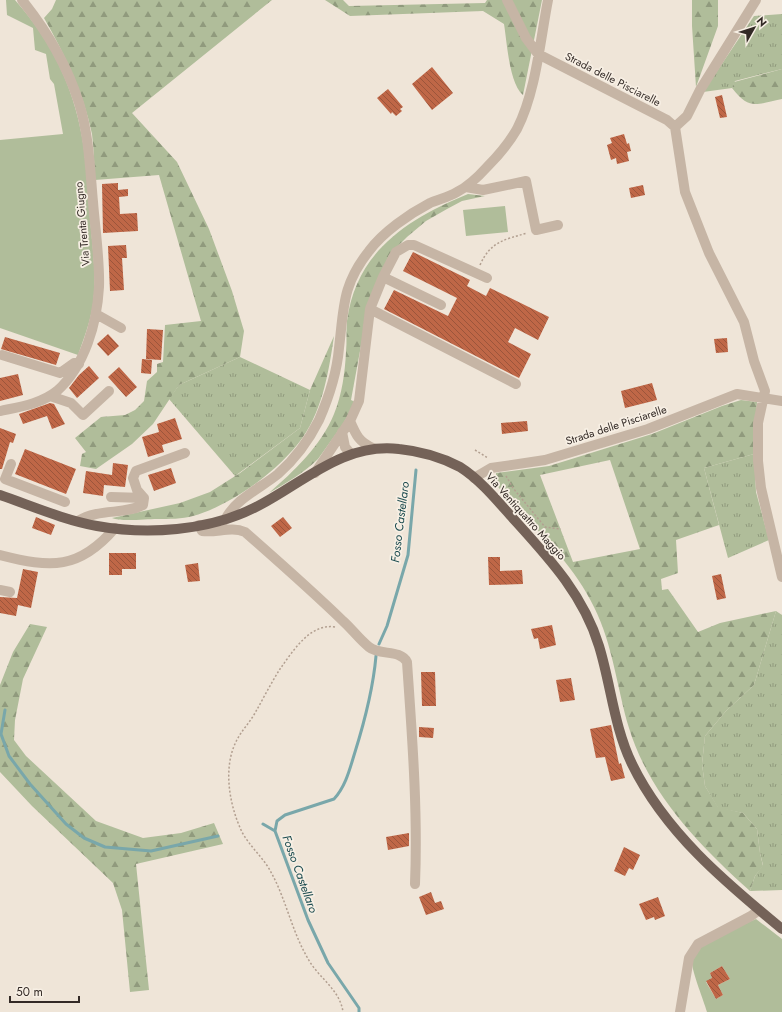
<svg xmlns="http://www.w3.org/2000/svg" width="782" height="1012" viewBox="0 0 782 1012" font-family="Jost,sans-serif">
<style>
.grass{fill:url(#grass-tufts)}
.forest{fill:url(#forest-firs);fill-rule:evenodd}
.garden{fill:#b0bd9a;fill-rule:evenodd}
.lines{fill:none;stroke-linecap:round;stroke-linejoin:round}
.stream{stroke:#79a7aa;stroke-width:3}
.building{fill:url(#building-back-hatch)}
.path{stroke:#b29f90;stroke-width:1.5;stroke-dasharray:2 2;stroke-linecap:butt}
.minor{stroke:#c6b5a5;stroke-width:10}
.major{stroke:#746258;stroke-width:10}
.labels{text-anchor:middle;stroke-width:3.5;stroke-linejoin:round;paint-order:stroke}
.street-label{font-size:11px;fill:#332a26;stroke:#f7efe4}
.water-label{font-size:12px;font-style:italic;fill:#1e4d51;stroke:#f7efe4}
</style>
<defs>
<pattern id="grass-tufts" width="24" height="20" patternUnits="userSpaceOnUse"><rect width="24" height="20" fill="#b0bd9a"/><path d="M3 7l-1-3M5 7V3M7 7l1-3M15 17l-1-3M17 17v-4M19 17l1-3" fill="none" stroke="#909a7d"/></pattern>
<pattern id="forest-firs" width="22" height="20" patternUnits="userSpaceOnUse"><rect width="22" height="20" fill="#b0bd9a"/><path d="M5 1l3.5 6h-7zM16 11l3.5 6h-7z" fill="#909a7d"/></pattern>
<pattern id="building-back-hatch" width="6" height="6" patternUnits="userSpaceOnUse"><rect width="6" height="6" fill="#bf6747"/><path d="M-1 5l2 2M0 0l6 6M5-1l2 2" fill="none" stroke="#9c553b"/></pattern>
</defs>
<rect width="100%" height="100%" fill="#efe5d8"/>
<path class="grass" d="M782 14V69L735 81 732 88 703 92 754 16Z
M240 357 310 390 300 428 235 476 169 399 179 385Z
M754 454 756 492 769 540 728 558 704 468Z
M776 611 782 615V890L750 891 755 876 763 865 760 853 757 829 743 813 718 808 705 786 702 764 705 736 726 711 754 685Z"/>
<path class="forest" d="M56 0H272L132 113 177 162 209 229 232 291 244 331 240 357 179 385 153 424 132 444 96 469 80 466 82 454 86 452 75 438 101 417 125 415 135 410 144 401 147 381 157 372V364L163 362 165 325 201 321 159 175 95 180C94 165 94 149 92 134 83 91 65 55 44 18L52 9Z
M325 0H343L349 6 485 3 487 0H542L523 95C509 83 507 42 504 24L483 11 350 16Z
M692 0H718V26L696 87 692 26Z
M782 69V99C756 104 750 111 732 88L734 82Z
M468 194 485 196 462 201 447 209 426 221 407 237 389 255 369 302 351 400 355 402 343 424 318 459C304 473 286 483 269 493 294 471 321 446 334 414 342 395 345 372 346 352 347 342 346 331 347 321 356 252 407 219 468 194Z
M334 336C329 370 323 408 303 437 280 470 232 505 193 516 182 519 169 519 157 519 146 519 121 522 112 518L180 503 210 492 240 473 300 428 310 390Z
M741 400 757 402 754 454 704 468 719 525 676 540 678 573 661 579 662 590 668 589 698 632 720 623 776 611 754 685 726 711 705 736 702 764 705 786 718 807 743 813 757 829 760 853 763 866 755 876 750 891C700 846 649 794 629 728 617 688 613 645 594 607 573 563 534 528 502 492L496 484V473L549 466 652 434 722 406ZM610 460 640 549 573 562 540 475Z
M30 624 47 627 23 679 15 720 14 740 26 756 96 821 143 838 181 833 214 823 223 844 136 864 149 990 130 992 122 910 113 883 32 806 0 772V685L13 652Z"/>
<path class="garden" d="M6 0H15C50 39 73 85 82 137 86 159 87 183 89 206 91 235 96 265 94 294 93 315 85 335 78 355L0 328V140L63 134 54 84 50 79 46 54 35 50 33 28 7 15Z
M505 206 508 232 466 236 463 210Z
M756 919 782 939V1012H707C704 1001 692 972 692 962 693 942 740 926 756 919ZM722 966 730 979 718 985 723 995 716 999 706 982 712 978 710 973Z"/>
<g class="lines">
<path class="stream" d="M379 644 387 626 408 555 416 470
M5 710 1 734 9 756 30 784 66 824 84 838 105 847 151 851 218 836
M263 824 275 831
M359 1012V1008L328 963 308 920 275 831 277 821 285 815 334 799C346 786 350 768 355 752 365 720 373 690 376 656"/>
</g>
<path class="building" d="M432 67 453 93 432 110 412 84Z
M388 89 403 107 400 109 402 111 396 116 392 112 391 114 377 98Z
M722 95 727 117 720 118 715 97Z
M624 134 627 144 629 143 631 151 627 152 629 161 617 164 616 158 611 160 607 145 612 143 610 138Z
M118 183V190L128 189V196L119 197 120 214 137 213 138 231 103 233 102 184Z
M643 185 645 195 631 198 629 188Z
M126 245 127 258H122L124 290 110 291 108 246Z
M413 252 470 280 467 286 486 296 490 288 549 317 538 340 515 328 508 342 531 354 519 378 384 309 394 290 448 316 457 298 403 271Z
M147 329 163 330 161 360 146 359Z
M108 334 119 346 108 356 97 344Z
M5 337 60 353 56 365 1 349Z
M727 338 728 352 716 353 714 339Z
M142 359 152 360 151 374 141 373Z
M89 366 99 378 77 398 69 388 79 375Z
M119 367 137 387 126 397 108 377Z
M18 374 23 395 0 401V378Z
M652 383 657 400 625 408 621 391Z
M50 403 54 404 65 424 52 429 47 416 23 424 19 414Z
M175 418 182 439 162 445 164 452 148 457 142 437 159 432 157 424Z
M527 421 528 431 502 434 501 423Z
M0 428 16 434 13 443 10 442 2 469H0Z
M25 449 76 469 66 494 15 474Z
M113 463 128 465 125 487 104 485 103 496 83 493 86 471 112 475Z
M171 468 176 483 154 491 148 475Z
M36 517 55 525 51 535 32 528Z
M283 517 292 528 280 537 271 526Z
M109 553H136V569H122V575H109Z
M488 557H500V571L522 570 523 584 489 585Z
M198 563 200 581 188 582 185 565Z
M23 569 38 572 31 608 18 605 16 616 0 613V597L17 598Z
M721 574 726 598 717 600 712 576Z
M552 625 556 645 540 649 538 638 534 639 531 629Z
M421 672H435L436 706H422Z
M571 678 575 700 560 702 556 680Z
M611 725 619 764 621 763 625 778 611 781 605 757 596 758 590 729Z
M419 727 434 728 433 738 419 737Z
M409 833V846L388 850 386 837Z
M624 847 640 855 633 870 629 868 625 876 614 871Z
M431 892 435 903 441 901 444 909 426 915 419 897Z
M658 897 665 916 655 920 654 917 646 920 639 904Z
M722 966 730 979 718 985 723 995 716 999 706 981 712 978 710 973Z"/>
<g class="lines">
<path class="path" d="M480 265C491 241 504 240 527 233
M475 450 488 458
M506 476 513 488 545 527 561 529
M335 627C310 623 293 651 280 669 271 683 263 699 255 713 250 722 243 729 238 738 222 765 229 805 242 832 250 847 264 858 272 874 286 900 292 931 307 957 317 977 340 989 343 1012"/>
<path class="minor" d="M507 0 526 38 538 54 667 120 675 127 685 192 709 253 744 322 754 361 765 391 758 423V461L761 488 782 577
M675 127 687 116 700 90 756 0
M466 187 483 190 526 181 536 230 558 225
M383 277 441 305
M370 309 516 384
M96 314 121 328
M2 355 60 373 74 363 79 364
M50 396 71 403 83 415 109 391
M0 411C19 407 41 404 57 391 85 366 97 323 99 287 100 261 95 228 93 202 90 169 89 135 79 103 67 65 47 31 22 0
M350 421C356 435 359 442 373 448
M342 432 345 447 350 453
M11 464 5 479 65 502
M315 473 350 421 359 401 370 309 383 277 396 252 408 245H414L487 278
M474 478 491 468 545 460 648 429 737 394 782 401
M111 497 144 498
M225 520C235 499 261 488 278 474 295 459 309 440 319 420 329 397 337 372 339 348 344 307 342 285 369 251 383 232 409 214 430 203 439 199 449 197 457 192 469 186 478 177 487 167 498 156 509 143 517 129 536 92 540 41 548 0
M78 521C99 508 124 515 143 505L144 498 137 490 133 478 136 471 185 453
M199 525 202 531C217 533 231 526 245 532 278 561 311 590 343 621 352 629 359 639 369 647 380 656 400 649 407 662 412 735 418 810 415 884
M0 555C51 568 79 570 115 528
M0 590 10 592
M680 1012 689 958 698 944 751 916 759 910"/>
<path class="major" d="M0 495C32 506 64 520 97 526 147 535 208 531 254 508 301 485 342 442 399 449 419 451 441 457 460 467 479 479 495 498 510 515 546 555 583 593 599 646 611 685 614 727 632 764 665 832 725 882 782 929"/>
</g>
<g class="labels">
<g class="street-label">
<text transform="translate(613 79) rotate(27)" y="4">Strada delle Pisciarelle</text>
<text transform="translate(82 224) rotate(-95)" y="4">Via Trenta Giugno</text>
<text transform="translate(616 425) rotate(-18)" y="4">Strada delle Pisciarelle</text>
<text transform="translate(526 516) rotate(48)" y="4">Via Ventiquattro Maggio</text>
</g>
<g class="water-label">
<text transform="translate(400 522) rotate(-83)" y="4">Fosso Castellaro</text>
<text transform="translate(300 874) rotate(70)" y="4">Fosso Castellaro</text>
</g>
</g>
<g transform="translate(754 28) rotate(51)" stroke="#f7efe4" stroke-width="3" paint-order="stroke">
<path d="M0-3L7 15L0 10L-7 15Z" fill="#332a26"/>
<text y="-6" font-size="11" font-weight="bold" text-anchor="middle" fill="#332a26">N</text>
</g>
<path d="M10 996v6h69v-6" fill="none" stroke="#332a26" stroke-width="2"/>
<text x="16" y="996" font-size="12" fill="#332a26" stroke="#f7efe4" stroke-width="3" paint-order="stroke">50 m</text>
</svg>
